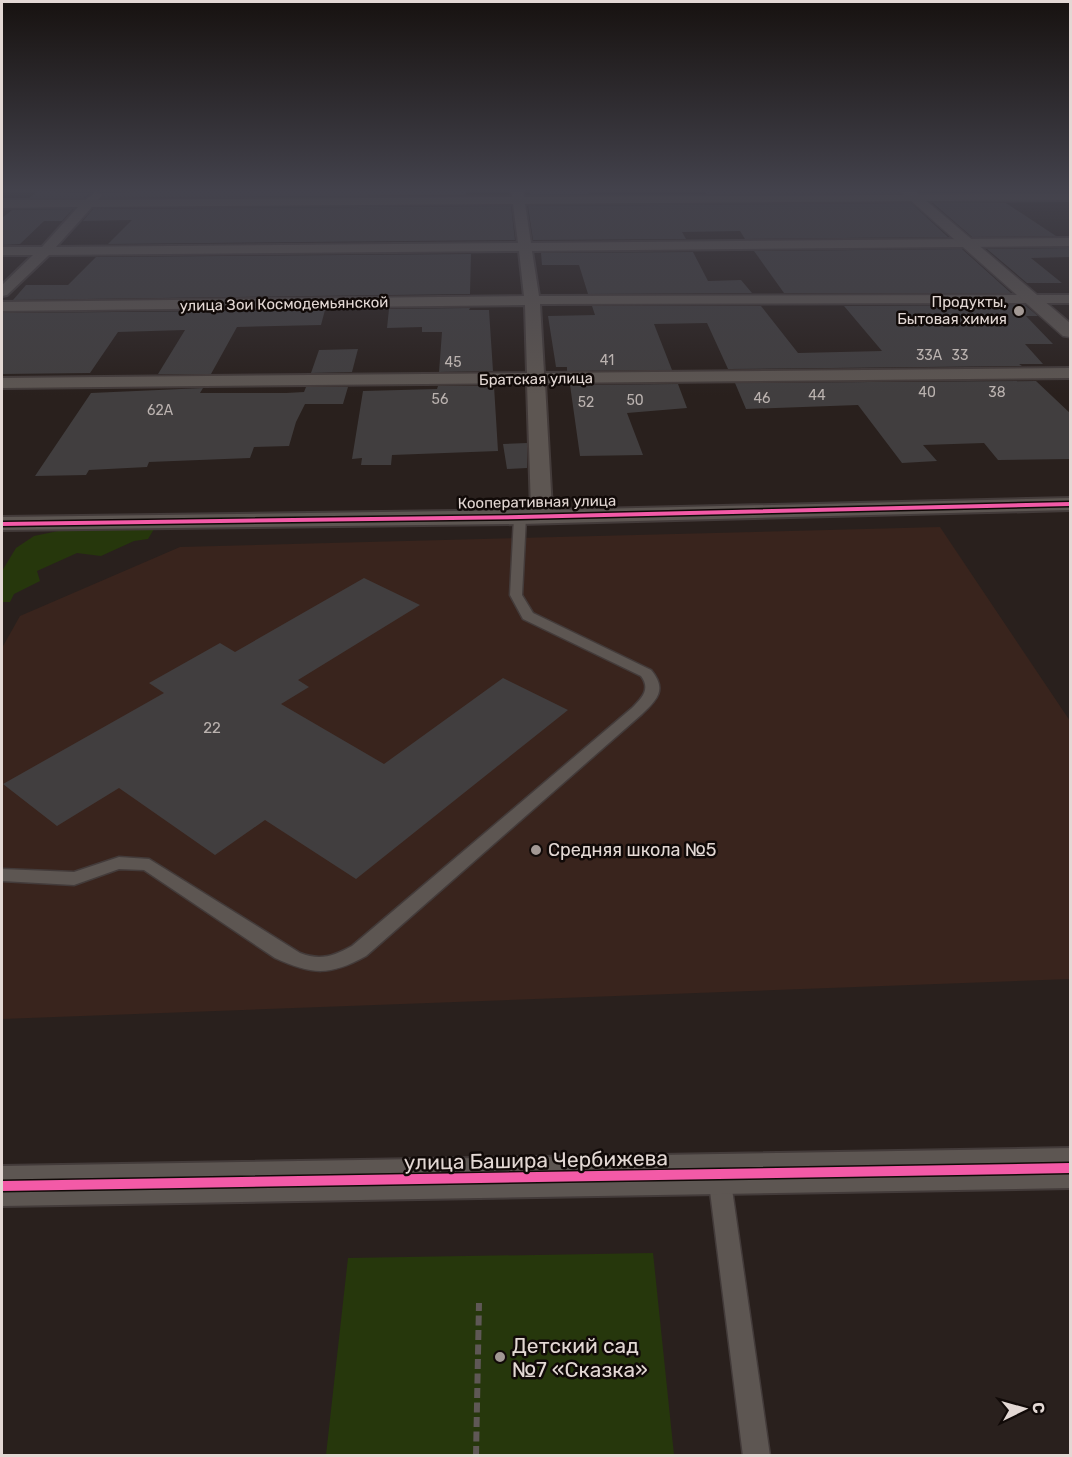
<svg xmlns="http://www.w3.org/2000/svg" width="1072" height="1457" viewBox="0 0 1072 1457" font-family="Rubik,sans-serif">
	<rect width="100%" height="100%" fill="#29201d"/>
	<!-- built -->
	<polygon fill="#39241d" points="940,527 1070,721 1070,979 2,1019 2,648 20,616 180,547"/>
	<!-- green -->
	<g fill="#26370c">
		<polygon points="154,529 148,539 134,541 101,556 77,553 37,571 40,581 14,594 10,602 2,602 2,571 16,548 34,536 58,531"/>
		<polygon points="653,1253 674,1455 326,1455 348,1258"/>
	</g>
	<!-- building -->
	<g fill="#413e3f">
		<polygon points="38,191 77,193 91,193 84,198 29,198"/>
		<polygon points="160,191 466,191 466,195 103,198 104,195 102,193"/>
		<polygon points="530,191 587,191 589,194 531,195"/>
		<polygon points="705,191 898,191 899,193 707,194"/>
		<polygon points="911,203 948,237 745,239 740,231 682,232 686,239 533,240 528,206"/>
		<polygon points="933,203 1006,203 1056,236 972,237"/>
		<polygon points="511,206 515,240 108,244 132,220 83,221 93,209"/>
		<polygon points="73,209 62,221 44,221 20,244 2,245 2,218 12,210"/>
		<polygon points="1071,248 1071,257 1031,258 1062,283 1027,283 987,249"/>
		<polygon points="962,249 1011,293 784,293 754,251"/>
		<polygon points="693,252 708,281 741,280 752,293 588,294 579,265 542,265 541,253"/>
		<polygon points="471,254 470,294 13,300 26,285 68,285 96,257"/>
		<polygon points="1025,305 1038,316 1026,316 1053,344 1025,344 1043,364 1019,364 1022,366 728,369 707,323 654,324 672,370 567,371 567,367 556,367 548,316 595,315 592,306 761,306 798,353 882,351 844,306"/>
		<polygon points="470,308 469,310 489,310 493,371 439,372 442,332 422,332 422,327 387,328 389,309"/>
		<polygon points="325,310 321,325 237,327 211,374 158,374 185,330 118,332 90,373 2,374 2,313"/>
		<polygon points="358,349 352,372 311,373 319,350"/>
		<polygon points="1036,381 1071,414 1071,459 998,460 984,443 923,445 937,461 902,463 858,405 746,409 735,383"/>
		<polygon points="678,384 687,408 627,413 643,455 580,456 570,385"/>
		<polygon points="438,386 494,386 498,451 392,455 391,465 361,465 362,458 352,459 363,391 437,389"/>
		<polygon points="306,387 348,387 343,404 305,404 296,422 289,446 254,447 250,458 149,462 147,467 89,470 86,475 35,476 91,393 203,388 200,393 286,393 304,392"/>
		<polygon points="527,443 527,468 507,469 503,444"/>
		<polygon points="364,578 420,605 298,680 309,687 281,704 384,764 503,678 568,710 356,879 265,820 215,855 119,788 57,826 3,784 164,693 149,683 220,643 235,652"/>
	</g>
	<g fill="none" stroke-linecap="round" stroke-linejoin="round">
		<defs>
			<g id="service">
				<path d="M520,514L526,517L522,595L533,613L651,670C667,689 658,699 642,714L366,956C330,976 312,975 275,958L144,870L119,869L74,885L2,881V869L74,872L119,857L149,859L300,953C320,961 334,956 352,946L632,708C642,698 651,689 641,676L523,619L510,595L514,517Z"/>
				<polygon points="719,1164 727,1168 730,1175 770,1456 743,1456 708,1175 711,1168"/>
			</g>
			<g id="minor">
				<path d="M511,191H523L524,197L1070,194V200L525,204L531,243L1070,238V246L532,251L539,296L1070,295V303L540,304L544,373L1070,368V378L545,383L552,510L1070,498V510L520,524L2,530V517L531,510L527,383L2,388V378L527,373L525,305L2,311V302L524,296L519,251L49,255L7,295L2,296V285L33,255H2V247H42L78,207L2,208V200H85L96,192L102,195L98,200L512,197ZM513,204L518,243L56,247L92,207Z"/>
				<polygon points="1070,1148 1070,1188 2,1206 2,1166"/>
			</g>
			<polygon id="tertiary" points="900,191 915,191 1070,323 1070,337 1063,336"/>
		</defs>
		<!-- service casing -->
		<use href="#service" stroke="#433b3a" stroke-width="3"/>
		<!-- minor casing -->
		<use href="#minor" stroke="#433b3a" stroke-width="4"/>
		<!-- tertiary casing -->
		<use href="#tertiary" stroke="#433b3a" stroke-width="3"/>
		<!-- path -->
		<polyline stroke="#5f5856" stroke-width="6" stroke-dasharray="10 4.5" stroke-linecap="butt" points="476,1456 479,1303"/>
		<!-- service -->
		<use href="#service" fill="#5d5652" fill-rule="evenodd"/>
		<!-- minor -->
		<use href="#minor" fill="#5d5652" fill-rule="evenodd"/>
		<!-- tertiary -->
		<use href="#tertiary" fill="#5d5652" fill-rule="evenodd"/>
		<defs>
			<g id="cycleway">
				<polygon points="1070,502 1070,506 520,519 2,526 2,522 520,515"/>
				<polygon points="1070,1163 1070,1173 2,1191 2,1181"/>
			</g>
		</defs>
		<!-- cycleway casing -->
		<use href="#cycleway" stroke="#110a08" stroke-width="3"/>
		<!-- cycleway -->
		<use href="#cycleway" fill="#f35aa7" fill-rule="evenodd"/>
	</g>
	<!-- sky -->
	<linearGradient id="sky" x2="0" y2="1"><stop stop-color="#171210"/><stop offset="0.48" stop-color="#43424c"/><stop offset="1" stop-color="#43424c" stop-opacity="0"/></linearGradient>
	<rect width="1072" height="395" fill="url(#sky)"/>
	<!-- markers -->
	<g fill="#a29894" stroke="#110a08" stroke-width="2">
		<circle cx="1019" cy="311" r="6"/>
		<circle cx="536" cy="850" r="6"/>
		<circle cx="500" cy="1357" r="6"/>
	</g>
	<g text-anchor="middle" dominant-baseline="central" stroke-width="5" stroke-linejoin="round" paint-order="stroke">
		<!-- far-number labels -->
		<g font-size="14" fill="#bab2af">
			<text x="929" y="355">33А</text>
			<text x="960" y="355">33</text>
			<text x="607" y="360">41</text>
			<text x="453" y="362">45</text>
			<text x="927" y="392">40</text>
			<text x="997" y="392">38</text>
			<text x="817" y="395">44</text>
			<text x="762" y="398">46</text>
			<text x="440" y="399">56</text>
			<text x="635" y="400">50</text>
			<text x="586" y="402">52</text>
			<text x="160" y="410">62А</text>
		</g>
		<!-- far-poi labels -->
		<g font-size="15" fill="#e3d8d4" stroke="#110a08" text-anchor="end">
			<text x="1007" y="302">Продукты,<tspan x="1007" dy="17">Бытовая химия</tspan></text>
		</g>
		<!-- far-street labels -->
		<g font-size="15" fill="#e3d8d4" stroke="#110a08">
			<text transform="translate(284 304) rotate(-1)">улица Зои Космодемьянской</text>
			<text transform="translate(536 379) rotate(-1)">Братская улица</text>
			<text transform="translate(537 502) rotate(-1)">Кооперативная улица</text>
		</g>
		<!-- number labels -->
		<g font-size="15" fill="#bab2af">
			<text x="212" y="728">22</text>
		</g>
		<!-- poi labels -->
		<g font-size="18" fill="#e3d8d4" stroke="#110a08" text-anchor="start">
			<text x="548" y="850">Средняя школа №5</text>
		</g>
		<!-- near-street labels -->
		<g font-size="21" fill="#e3d8d4" stroke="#110a08">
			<text transform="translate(536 1160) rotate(-1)">улица Башира Чербижева</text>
		</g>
		<!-- near-poi labels -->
		<g font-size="21" fill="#e3d8d4" stroke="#110a08" text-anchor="start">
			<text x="512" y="1345">Детский сад<tspan x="512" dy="24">№7 «Сказка»</tspan></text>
		</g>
	</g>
	<!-- border -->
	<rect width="1072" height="1457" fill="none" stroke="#e3d8d4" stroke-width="6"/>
	<!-- north arrow -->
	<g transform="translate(1024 1409) rotate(85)" stroke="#110a08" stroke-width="4.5" paint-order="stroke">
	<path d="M0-4.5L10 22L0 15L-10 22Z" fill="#e3d8d4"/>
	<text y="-9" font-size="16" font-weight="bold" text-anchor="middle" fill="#e3d8d4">С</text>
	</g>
</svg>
